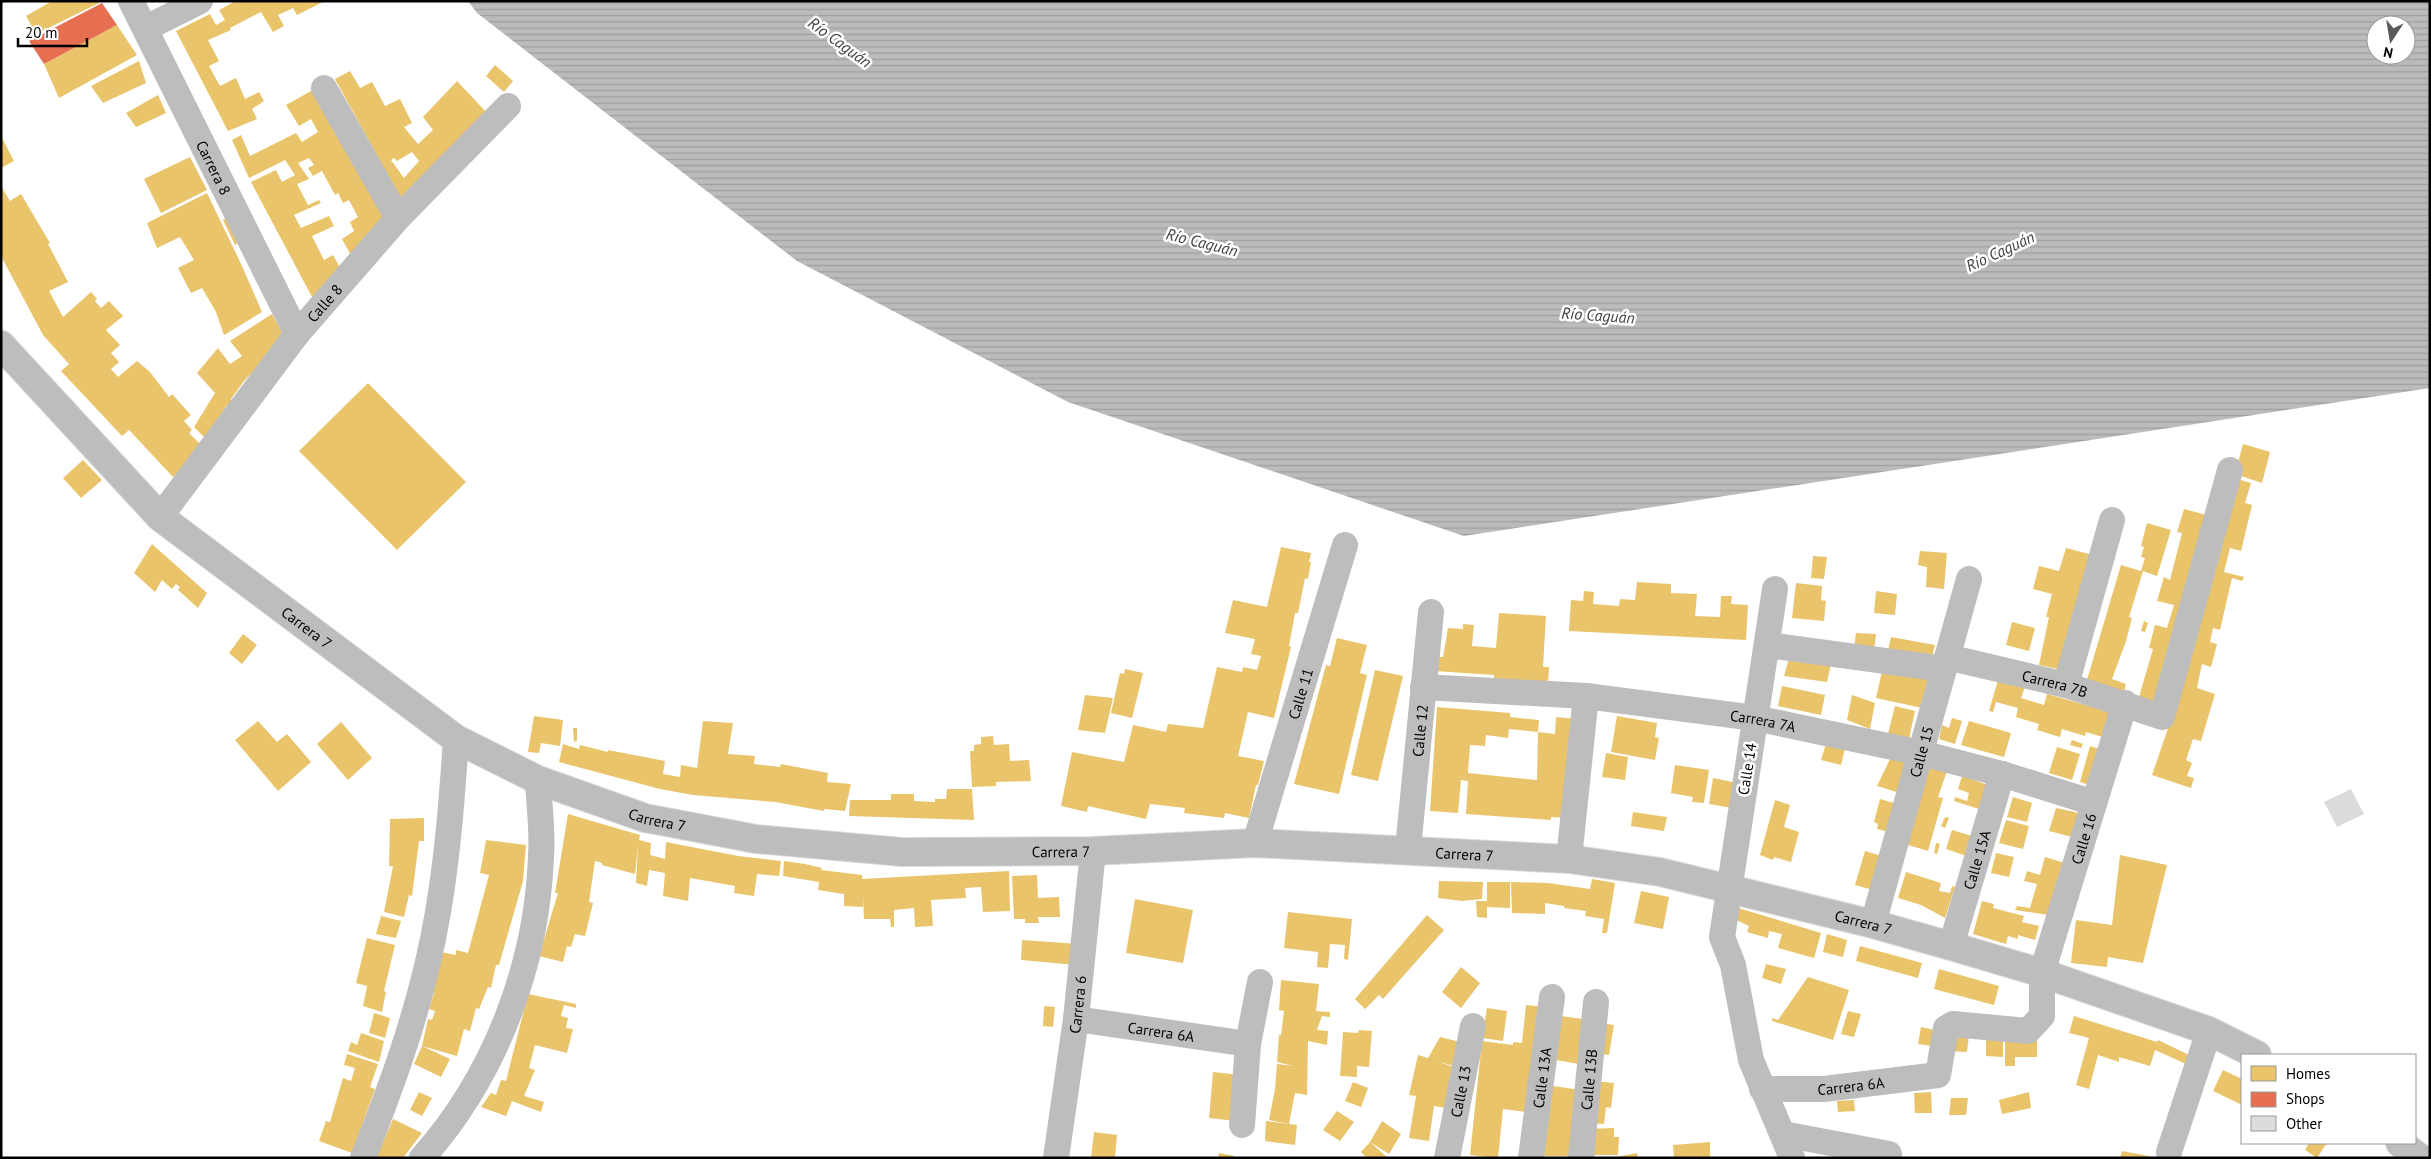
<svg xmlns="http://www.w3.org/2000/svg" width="2431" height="1159" viewBox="0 0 2431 1159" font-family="'PT Sans',sans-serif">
	<defs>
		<pattern id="water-rules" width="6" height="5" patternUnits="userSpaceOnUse" patternTransform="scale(1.25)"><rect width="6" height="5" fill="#bbb"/><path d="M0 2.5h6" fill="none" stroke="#9f9f9f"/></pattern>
	</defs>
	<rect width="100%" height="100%" fill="#fff"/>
	<!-- water -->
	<path fill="url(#water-rules)" fill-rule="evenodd" d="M468,1H2430V388L1464,536L1068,402L797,261L477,13ZM2376,25H2406V55H2376Z"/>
	<!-- homes -->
	<g fill="#e9c46a" fill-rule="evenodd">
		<polygon points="52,1 99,1 99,3 36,34 26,16"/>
		<polygon points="236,1 325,1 297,15 293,8 278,15 284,26 273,32 261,12 230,28 231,30 208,40 219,61 209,66 220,86 236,78 245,99 259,92 264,101 252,109 257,119 228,131 176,31 210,14 216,25 225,20 219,10"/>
		<polygon points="117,25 137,55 59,98 44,64"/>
		<polygon points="139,61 146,83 103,103 91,86"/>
		<polygon points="495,65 513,81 504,92 486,76"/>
		<path d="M350,71L360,88L372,82L385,106L400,99L412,123L404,127L418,144L433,130L423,117L457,81L488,114L403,203L335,79ZM412,152L419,161L404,178L391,160L394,158L397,161Z"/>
		<polygon points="318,87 388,219 353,259 342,239 354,231 350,222 358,217 349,200 343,203 338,193 335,195 322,171 313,176 308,168 314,165 309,158 298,163 309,179 297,184 308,205 319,200 321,203 294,215 301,228 329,216 334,226 312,236 324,260 333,255 342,271 316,299 312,297 251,182 276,170 282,182 295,175 285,160 249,178 232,140 241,135 250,156 296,133 302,142 318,132 311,119 299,126 286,105"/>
		<polygon points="158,95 166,113 136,127 126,113"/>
		<polygon points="1,136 14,161 1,168"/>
		<polygon points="190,157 207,190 161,213 144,179"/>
		<polygon points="1,186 10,201 21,194 50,243 48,244 68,282 49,291 63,317 91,292 97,299 95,301 101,308 109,301 123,316 106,330 120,345 111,353 119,362 111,369 118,377 137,361 150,372 169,397 172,394 191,415 184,421 192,430 189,433 203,447 173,477 129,430 122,436 61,371 69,364 43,335 1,256"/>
		<polygon points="207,193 242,266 262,312 224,335 216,312 202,288 191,293 178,268 194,260 180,237 157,248 147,223"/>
		<polygon points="226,218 238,243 235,245 223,220"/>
		<polygon points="272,314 285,338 244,381 231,399 231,405 227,405 206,439 194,427 215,393 197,373 218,348 230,364 242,356 230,341"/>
		<polygon points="368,383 466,482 397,550 299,451"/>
		<polygon points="2243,444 2270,452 2262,483 2235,474"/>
		<polygon points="83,460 102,480 81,498 63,478"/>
		<polygon points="2234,478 2251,483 2245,503 2252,505 2241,551 2230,548 2224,572 2244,577 2242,581 2232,578 2220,630 2213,628 2210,642 2217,644 2211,667 2202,664 2197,688 2215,694 2201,741 2193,739 2186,760 2192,763 2187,776 2194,778 2191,788 2152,775 2175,708"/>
		<polygon points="2184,509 2214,517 2159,702 2139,697 2153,649 2149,648 2155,625 2167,628 2174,605 2157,601 2164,577 2170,580 2182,533 2177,532"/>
		<polygon points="2147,523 2171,530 2157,576 2143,571 2129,617 2132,618 2126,641 2112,679 2126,684 2124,692 2087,680 2121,565 2141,571 2145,558 2141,557 2144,547 2141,546"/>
		<polygon points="152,544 207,593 198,608 178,590 180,587 176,584 172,589 162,580 155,592 134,573"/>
		<polygon points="1281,547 1311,553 1309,562 1311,562 1308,579 1305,578 1298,613 1295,613 1289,646 1291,647 1274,718 1248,712 1238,756 1264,761 1258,785 1256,785 1249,818 1225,813 1224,818 1184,813 1185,808 1150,804 1146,819 1088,806 1087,812 1061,806 1072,752 1124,762 1133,725 1166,732 1168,724 1203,728 1217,667 1242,672 1243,667 1257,670 1261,656 1251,654 1255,639 1225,633 1233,600 1267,607"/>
		<polygon points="2066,548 2093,555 2063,670 2039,665 2049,617 2046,617 2052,594 2033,589 2039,566 2059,571"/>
		<polygon points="1920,551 1947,553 1944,589 1926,587 1927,567 1918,565"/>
		<polygon points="1813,556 1827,557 1824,579 1811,578"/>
		<polygon points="1637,582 1671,584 1671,593 1697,594 1695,616 1720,617 1721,596 1732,596 1731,604 1748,605 1746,640 1569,631 1571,600 1583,601 1584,591 1594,592 1593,604 1619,606 1620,599 1635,600"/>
		<polygon points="1796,583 1822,586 1821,600 1826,601 1824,621 1792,618"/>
		<polygon points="1876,591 1897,594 1895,615 1874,613"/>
		<polygon points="1499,613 1546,616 1543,667 1549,667 1548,685 1494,681 1494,675 1435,671 1436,657 1443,657 1448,628 1463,629 1463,624 1474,625 1472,646 1496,648"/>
		<polygon points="2144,621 2148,623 2145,632 2141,631"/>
		<polygon points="2012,622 2035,628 2029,651 2006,645"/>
		<polygon points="1856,633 1876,634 1874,651 1854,649"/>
		<polygon points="243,634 257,645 242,664 229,653"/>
		<polygon points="1891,637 1935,645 1931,661 1887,655"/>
		<polygon points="1337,638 1367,645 1360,673 1367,675 1339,794 1294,784 1326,665 1330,666"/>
		<polygon points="1789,658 1831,664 1827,682 1784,676"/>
		<polygon points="1125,669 1143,673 1132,718 1111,713 1120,673 1124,674"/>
		<polygon points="1375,670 1403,676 1378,781 1351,775"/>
		<polygon points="1882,671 1933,677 1922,708 1876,698"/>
		<polygon points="1998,680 2025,687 2021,698 2044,705 2047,694 2117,714 2109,739 2086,732 2085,736 2062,729 2060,737 2037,730 2039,724 2016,717 2018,708 1996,702 1993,712 1989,711"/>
		<polygon points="1782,686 1825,695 1821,715 1778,706"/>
		<polygon points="1085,695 1113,698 1105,733 1078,730"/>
		<polygon points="1852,695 1875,703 1870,729 1847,720"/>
		<polygon points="1895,706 1915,711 1909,739 1888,734"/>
		<polygon points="1437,707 1510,713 1510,717 1539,720 1538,732 1509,729 1508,738 1486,735 1485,746 1470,745 1468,773 1537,780 1538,732 1555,734 1556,717 1577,719 1567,818 1551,817 1551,820 1466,814 1468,781 1461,780 1458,813 1430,811"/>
		<polygon points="534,716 563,720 560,746 541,743 539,753 528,752"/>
		<polygon points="1617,716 1657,723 1655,737 1659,738 1655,760 1611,752"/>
		<polygon points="1952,718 1962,721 1955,744 1939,739 1942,725 1949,728"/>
		<polygon points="258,721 277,742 287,734 311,762 278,791 235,740"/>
		<polygon points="703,721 733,723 728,754 755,756 754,764 780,767 781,764 828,773 827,782 851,784 845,811 824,809 824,811 775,802 693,795 660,789 559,762 563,744 579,749 580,745 608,752 608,750 665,761 663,774 680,777 681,765 697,768"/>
		<polygon points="1969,721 2011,733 2004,757 1961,745"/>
		<polygon points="341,722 372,758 348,780 317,744"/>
		<polygon points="573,728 577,728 577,741 574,742"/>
		<polygon points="993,736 994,745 1009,744 1010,761 1029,760 1031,781 996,782 996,786 972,787 970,751 974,751 974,745 981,744 981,737"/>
		<polygon points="2072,740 2083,744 2081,748 2070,745"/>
		<polygon points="1826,744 1845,749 1841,765 1821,760"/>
		<polygon points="2090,746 2106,751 2096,787 2080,782"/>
		<polygon points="2057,747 2080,754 2072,780 2049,773"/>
		<polygon points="1606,753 1628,757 1625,780 1602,777"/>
		<polygon points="1891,757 1909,763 1900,793 1877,786"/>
		<polygon points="1675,765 1709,770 1704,803 1692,802 1693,797 1671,793"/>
		<polygon points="1930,765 1947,771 1938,797 1943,798 1928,851 1905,844"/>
		<polygon points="1962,776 1991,786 1985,811 1954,801 1955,797 1967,801 1969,793 1958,789"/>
		<polygon points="1713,778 1742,784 1738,809 1709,804"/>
		<polygon points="947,789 972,789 974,820 849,816 850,800 891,800 891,794 914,794 914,801 935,802 935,799 946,799"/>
		<polygon points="2013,797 2032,803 2027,822 2007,817"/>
		<polygon points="1880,799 1897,804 1889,832 1877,829 1878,824 1874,822"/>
		<polygon points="1775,800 1790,805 1784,827 1799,832 1791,862 1774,857 1773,860 1760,855"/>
		<polygon points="2056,808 2079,813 2072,837 2049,831"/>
		<polygon points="1633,812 1667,817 1664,831 1631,826"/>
		<polygon points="568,814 640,835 639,840 651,843 650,855 665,859 666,842 738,856 781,861 779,876 757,874 754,896 734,893 735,886 690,878 688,901 663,896 665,873 649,870 647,886 636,883 638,845 635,874 602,865 602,863 595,861 589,902 593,903 585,936 575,934 571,947 567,946 563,962 539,956 558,893 555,893"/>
		<polygon points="1945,817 1949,818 1945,828 1941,826"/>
		<polygon points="424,818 424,841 419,841 412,896 409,895 404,917 384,912 393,866 389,866 390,819"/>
		<polygon points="2006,820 2029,826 2023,849 1999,843"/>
		<polygon points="1952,830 1978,838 1972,858 1946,849"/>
		<polygon points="486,840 526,845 523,881 499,965 496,965 491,988 488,987 479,1009 476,1008 470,1031 464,1029 457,1056 422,1046 450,1059 441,1077 414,1064 422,1046 428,1019 432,1020 435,1011 429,1009 434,993 430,992 441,952 456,955 456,950 468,953 489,875 480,873"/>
		<polygon points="1936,843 1940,844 1937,854 1934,853"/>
		<polygon points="1865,851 1882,856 1873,890 1855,885"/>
		<polygon points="1996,853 2014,857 2009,877 1991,873"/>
		<polygon points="2120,855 2167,865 2143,963 2108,957 2107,967 2071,963 2076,920 2112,925"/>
		<polygon points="2045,857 2065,863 2049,915 2015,910 2017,906 2030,908 2037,884 2024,881 2027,871 2040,875"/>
		<polygon points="784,861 805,864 822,868 821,870 862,875 862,879 1009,871 1010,911 983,912 981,887 965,888 966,898 931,900 933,926 915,927 914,908 894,910 894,927 891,927 890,919 864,919 863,897 863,907 844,906 844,894 818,890 819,882 783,876"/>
		<polygon points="1906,872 1941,883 1939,891 1950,893 1952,886 1955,887 1945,918 1921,905 1898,898"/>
		<polygon points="1037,875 1038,898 1059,897 1060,917 1038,917 1039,923 1025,923 1025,919 1014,919 1012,876"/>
		<polygon points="1592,879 1615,883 1607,933 1602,933 1604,919 1585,916 1586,911 1564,908 1564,906 1545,903 1545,914 1512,913 1511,882 1548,883 1590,889"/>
		<polygon points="1439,881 1483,882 1482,899 1462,901 1438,898"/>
		<polygon points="1487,882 1510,882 1510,908 1487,907 1487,918 1477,917 1476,901 1487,901"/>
		<polygon points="1641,891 1669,897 1663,929 1634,923"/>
		<polygon points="1135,899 1193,910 1183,963 1126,953"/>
		<polygon points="1982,901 1994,904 1993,908 2024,916 2022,922 2039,926 2035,940 2018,935 2018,939 2008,936 2006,944 1973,934"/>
		<polygon points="1735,907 1821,933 1814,958 1778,948 1782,934 1769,931 1768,938 1747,932 1749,926 1732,918"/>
		<polygon points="1288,912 1352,919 1348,960 1344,959 1345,945 1330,944 1328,968 1317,967 1318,952 1284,948"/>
		<polygon points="1427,915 1444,930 1383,999 1379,995 1365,1009 1355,999"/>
		<polygon points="381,916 401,921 396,938 376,934"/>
		<polygon points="1827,934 1847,940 1843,957 1823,952"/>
		<polygon points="367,938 395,945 384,991 386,992 382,1012 363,1006 367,986 356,983"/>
		<polygon points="1022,940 1078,944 1076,965 1021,960"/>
		<polygon points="1860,946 1922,963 1918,978 1856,961"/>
		<polygon points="1766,964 1786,969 1781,984 1762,978"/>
		<polygon points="1461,967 1480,983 1461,1008 1442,992"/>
		<polygon points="1939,969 1999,986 1994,1005 1934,989"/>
		<polygon points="1808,977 1849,990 1833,1040 1772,1021 1772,1018 1778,1020"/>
		<polygon points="1281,980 1319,984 1316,1011 1330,1012 1330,1017 1322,1016 1317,1030 1328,1031 1327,1045 1308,1041 1307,1095 1295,1093 1289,1124 1269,1120 1275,1089 1277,1064 1293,1066 1277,1062 1279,1035 1281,1035 1284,1011 1279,1010"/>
		<polygon points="528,994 576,1004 576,1008 564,1005 561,1016 568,1018 566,1028 573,1029 567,1053 535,1045 529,1068 535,1070 524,1096 544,1102 541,1112 512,1101 506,1116 481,1107 491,1093 496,1095 501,1080 506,1081"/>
		<polygon points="1526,1005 1544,1007 1533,1113 1503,1109 1498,1158 1470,1155 1482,1041 1513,1045 1513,1042 1522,1043"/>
		<polygon points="1044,1006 1055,1007 1053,1027 1043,1026"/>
		<polygon points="1487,1008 1507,1011 1503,1041 1482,1038"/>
		<polygon points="1848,1011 1861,1014 1854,1037 1841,1034"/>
		<polygon points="374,1013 390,1018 385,1038 369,1033"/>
		<polygon points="1561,1016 1590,1020 1585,1065 1556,1060"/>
		<polygon points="2074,1016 2157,1042 2158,1040 2189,1055 2186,1064 2155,1050 2150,1066 2119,1057 2119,1062 2098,1055 2089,1089 2076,1085 2089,1038 2069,1033"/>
		<polygon points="1600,1023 1614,1025 1609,1055 1596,1053"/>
		<polygon points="1921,1027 1935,1030 1932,1046 1918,1044"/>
		<polygon points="1359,1030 1372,1031 1369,1067 1357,1066 1357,1077 1340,1076 1343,1032 1358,1033"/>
		<polygon points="361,1033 384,1041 379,1062 348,1051 351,1042 357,1045"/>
		<polygon points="1949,1033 1969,1035 1967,1052 1947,1051"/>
		<polygon points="1986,1036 2003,1040 2003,1057 1986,1056"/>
		<polygon points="1440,1037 1460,1042 1454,1066 1436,1061 1454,1067 1446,1108 1434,1106 1429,1141 1409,1138 1416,1096 1409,1095 1418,1055 1428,1058"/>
		<polygon points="2037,1040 2037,1057 2015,1057 2015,1066 2005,1066 2005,1041"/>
		<polygon points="347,1054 378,1064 370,1087 375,1089 352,1153 319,1141 326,1121 330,1122 343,1078 351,1081 355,1068 344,1065"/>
		<polygon points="2223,1070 2242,1079 2242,1105 2213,1091"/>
		<polygon points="1213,1072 1240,1075 1236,1121 1209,1118"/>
		<polygon points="1593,1081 1614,1083 1611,1108 1606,1107 1604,1124 1588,1123"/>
		<polygon points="1353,1082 1368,1088 1361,1107 1345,1101"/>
		<polygon points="1553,1086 1581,1090 1575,1156 1544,1156"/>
		<polygon points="419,1092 432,1098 422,1116 410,1110"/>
		<polygon points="1931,1092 1932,1113 1915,1113 1914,1093"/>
		<polygon points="2029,1092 2031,1108 2002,1114 1999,1100"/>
		<polygon points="1951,1098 1968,1098 1966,1115 1949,1115"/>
		<polygon points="1854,1100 1855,1111 1838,1112 1837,1101"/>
		<polygon points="1337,1111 1354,1122 1340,1141 1323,1130"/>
		<polygon points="393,1119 422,1133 403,1158 379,1158 377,1156"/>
		<polygon points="1266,1121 1297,1125 1295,1145 1265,1141"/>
		<polygon points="1382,1121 1401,1134 1389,1154 1370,1142"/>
		<polygon points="1614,1128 1614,1137 1619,1137 1618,1155 1585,1155 1586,1129"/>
		<polygon points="1094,1132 1117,1135 1115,1158 1091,1158"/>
		<polygon points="1370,1142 1388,1158 1367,1158 1361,1152"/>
		<polygon points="1710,1142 1710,1158 1674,1158 1673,1145"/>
		<polygon points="2309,1143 2327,1143 2317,1158 2305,1150"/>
		<polygon points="2122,1151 2154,1157 2154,1158 2120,1158"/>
		<polygon points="1219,1153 1234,1156 1233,1158 1218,1158"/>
		<polygon points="1637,1153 1638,1158 1616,1158 1616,1157"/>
	</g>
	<!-- shops -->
	<polygon fill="#e76f51" points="102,3 117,25 44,64 29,41"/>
	<!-- building -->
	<polygon fill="#dcdcdc" points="2351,789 2364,814 2337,827 2324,802"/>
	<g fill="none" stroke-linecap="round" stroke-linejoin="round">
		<defs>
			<g id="major">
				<path id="s15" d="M1,345L160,517L456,739L538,780L645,818L756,839L902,852L1093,851L1255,843L1569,859L1660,872L1873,924L1951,946L2042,973L2209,1031L2257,1055"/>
				<polyline points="2400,1143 2420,1158"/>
			</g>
		</defs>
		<!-- major casing -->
		<use href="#major" stroke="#dbdbdb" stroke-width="30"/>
		<!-- minor -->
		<g stroke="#bdbdbd" stroke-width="26">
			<path id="s1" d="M131,1L297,334"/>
			<polyline points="146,28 200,1"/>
			<polyline points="324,88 398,218"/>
			<path id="s2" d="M160,517L297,334L398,218L508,106"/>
			<polyline points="1775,589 1722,937 1733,965 1751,1060 1792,1158"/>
			<polyline points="1767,645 1944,669"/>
			<path id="s3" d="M1947,657L2066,685L2162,717L2230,470"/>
			<polyline points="2066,685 2112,520"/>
			<path id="s4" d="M1423,687L1586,696L1755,718L1921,753L2002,774L2094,803"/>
			<path id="s5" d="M1255,843L1345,545"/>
			<path id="s6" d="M1408,849L1431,612"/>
			<polyline points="1569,859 1586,696"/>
			<path id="s7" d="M1873,924L1969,579"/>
			<path id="s8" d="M1951,946L2002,774"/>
			<path id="s9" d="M1076,1019L1248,1044"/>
			<path id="s10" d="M1762,1089H1824L1938,1075L1946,1028L1953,1024L2028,1031L2042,1016V973L2125,703"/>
			<polyline points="1242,1125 1248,1044 1260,982"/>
			<polyline points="1783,1134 1889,1154"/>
			<polyline points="2169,1152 2209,1031"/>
			<path d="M363,1158C395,1078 424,997 438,912C448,854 452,797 456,739"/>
			<path d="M422,1158C495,1076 537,966 541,856C543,831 539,805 538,780"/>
			<path id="s11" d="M1056,1158L1076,1019L1093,851"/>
			<path id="s12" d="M1447,1158L1473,1026"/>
			<path id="s13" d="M1531,1158L1552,997"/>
			<path id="s14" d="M1581,1158L1596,1002"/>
		</g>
		<!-- major -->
		<use href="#major" stroke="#bdbdbd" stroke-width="28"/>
	</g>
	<g text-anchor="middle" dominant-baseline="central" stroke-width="5" stroke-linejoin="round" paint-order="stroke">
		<!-- street labels -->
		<g font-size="15" fill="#000" stroke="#fff">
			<text stroke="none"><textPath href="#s1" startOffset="186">Carrera 8</textPath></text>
			<text stroke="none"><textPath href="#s2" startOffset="270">Calle 8</textPath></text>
			<text stroke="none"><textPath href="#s15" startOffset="418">Carrera 7</textPath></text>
			<text stroke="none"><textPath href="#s3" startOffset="111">Carrera 7B</textPath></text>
			<text stroke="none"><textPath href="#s5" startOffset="156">Calle 11</textPath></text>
			<text stroke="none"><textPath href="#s4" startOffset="342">Carrera 7A</textPath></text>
			<text stroke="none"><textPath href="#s6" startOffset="119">Calle 12</textPath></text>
			<text stroke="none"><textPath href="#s7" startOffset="179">Calle 15</textPath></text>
			<text transform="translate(1747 769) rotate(-81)">Calle 14</text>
			<text stroke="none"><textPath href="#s15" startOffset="822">Carrera 7</textPath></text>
			<text stroke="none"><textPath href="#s10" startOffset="512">Calle 16</textPath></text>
			<text stroke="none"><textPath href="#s15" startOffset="1228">Carrera 7</textPath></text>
			<text stroke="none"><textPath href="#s15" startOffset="1632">Carrera 7</textPath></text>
			<text stroke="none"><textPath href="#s8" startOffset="90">Calle 15A</textPath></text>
			<text stroke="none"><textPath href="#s15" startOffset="2038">Carrera 7</textPath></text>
			<text stroke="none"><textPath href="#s11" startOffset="155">Carrera 6</textPath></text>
			<text stroke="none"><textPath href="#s9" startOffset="86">Carrera 6A</textPath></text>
			<text stroke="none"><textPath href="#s13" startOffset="81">Calle 13A</textPath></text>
			<text stroke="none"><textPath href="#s14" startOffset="79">Calle 13B</textPath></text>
			<text stroke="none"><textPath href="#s10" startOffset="89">Carrera 6A</textPath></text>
			<text stroke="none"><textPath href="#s12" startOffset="68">Calle 13</textPath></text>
		</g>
		<!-- water labels -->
		<g font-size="16" font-style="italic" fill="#3f3f3f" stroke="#fff">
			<text transform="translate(840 42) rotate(36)">Río Caguán</text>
			<text transform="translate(1202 242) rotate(14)">Río Caguán</text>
			<text transform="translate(2000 251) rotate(-25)">Río Caguán</text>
			<text transform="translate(1598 315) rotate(4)">Río Caguán</text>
		</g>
	</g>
	<!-- border -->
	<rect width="2431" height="1159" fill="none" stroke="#000000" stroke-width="5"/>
	<!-- legend -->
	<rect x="2241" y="1054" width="175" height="90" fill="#ffffff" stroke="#999999"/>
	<rect x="2251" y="1066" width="25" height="15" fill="#e9c46a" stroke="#999999"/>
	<text x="2286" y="1079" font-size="15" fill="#000000">Homes</text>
	<rect x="2251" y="1092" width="25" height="15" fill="#e76f51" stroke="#999999"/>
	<text x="2286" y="1104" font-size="15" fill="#000000">Shops</text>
	<rect x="2251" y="1116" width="25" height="15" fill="#dcdcdc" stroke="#999999"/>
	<text x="2286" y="1129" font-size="15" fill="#000000">Other</text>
	<!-- north arrow -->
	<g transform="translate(2391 40) rotate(192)"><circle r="24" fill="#ffffff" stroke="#999999"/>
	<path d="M0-4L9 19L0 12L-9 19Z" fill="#595959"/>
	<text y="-8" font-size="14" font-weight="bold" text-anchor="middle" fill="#000000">N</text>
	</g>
	<!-- scale -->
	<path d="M18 38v8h69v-8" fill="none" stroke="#000000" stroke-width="2.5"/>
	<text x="25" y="38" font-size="15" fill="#000000" stroke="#ffffff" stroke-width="4" paint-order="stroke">20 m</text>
</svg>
